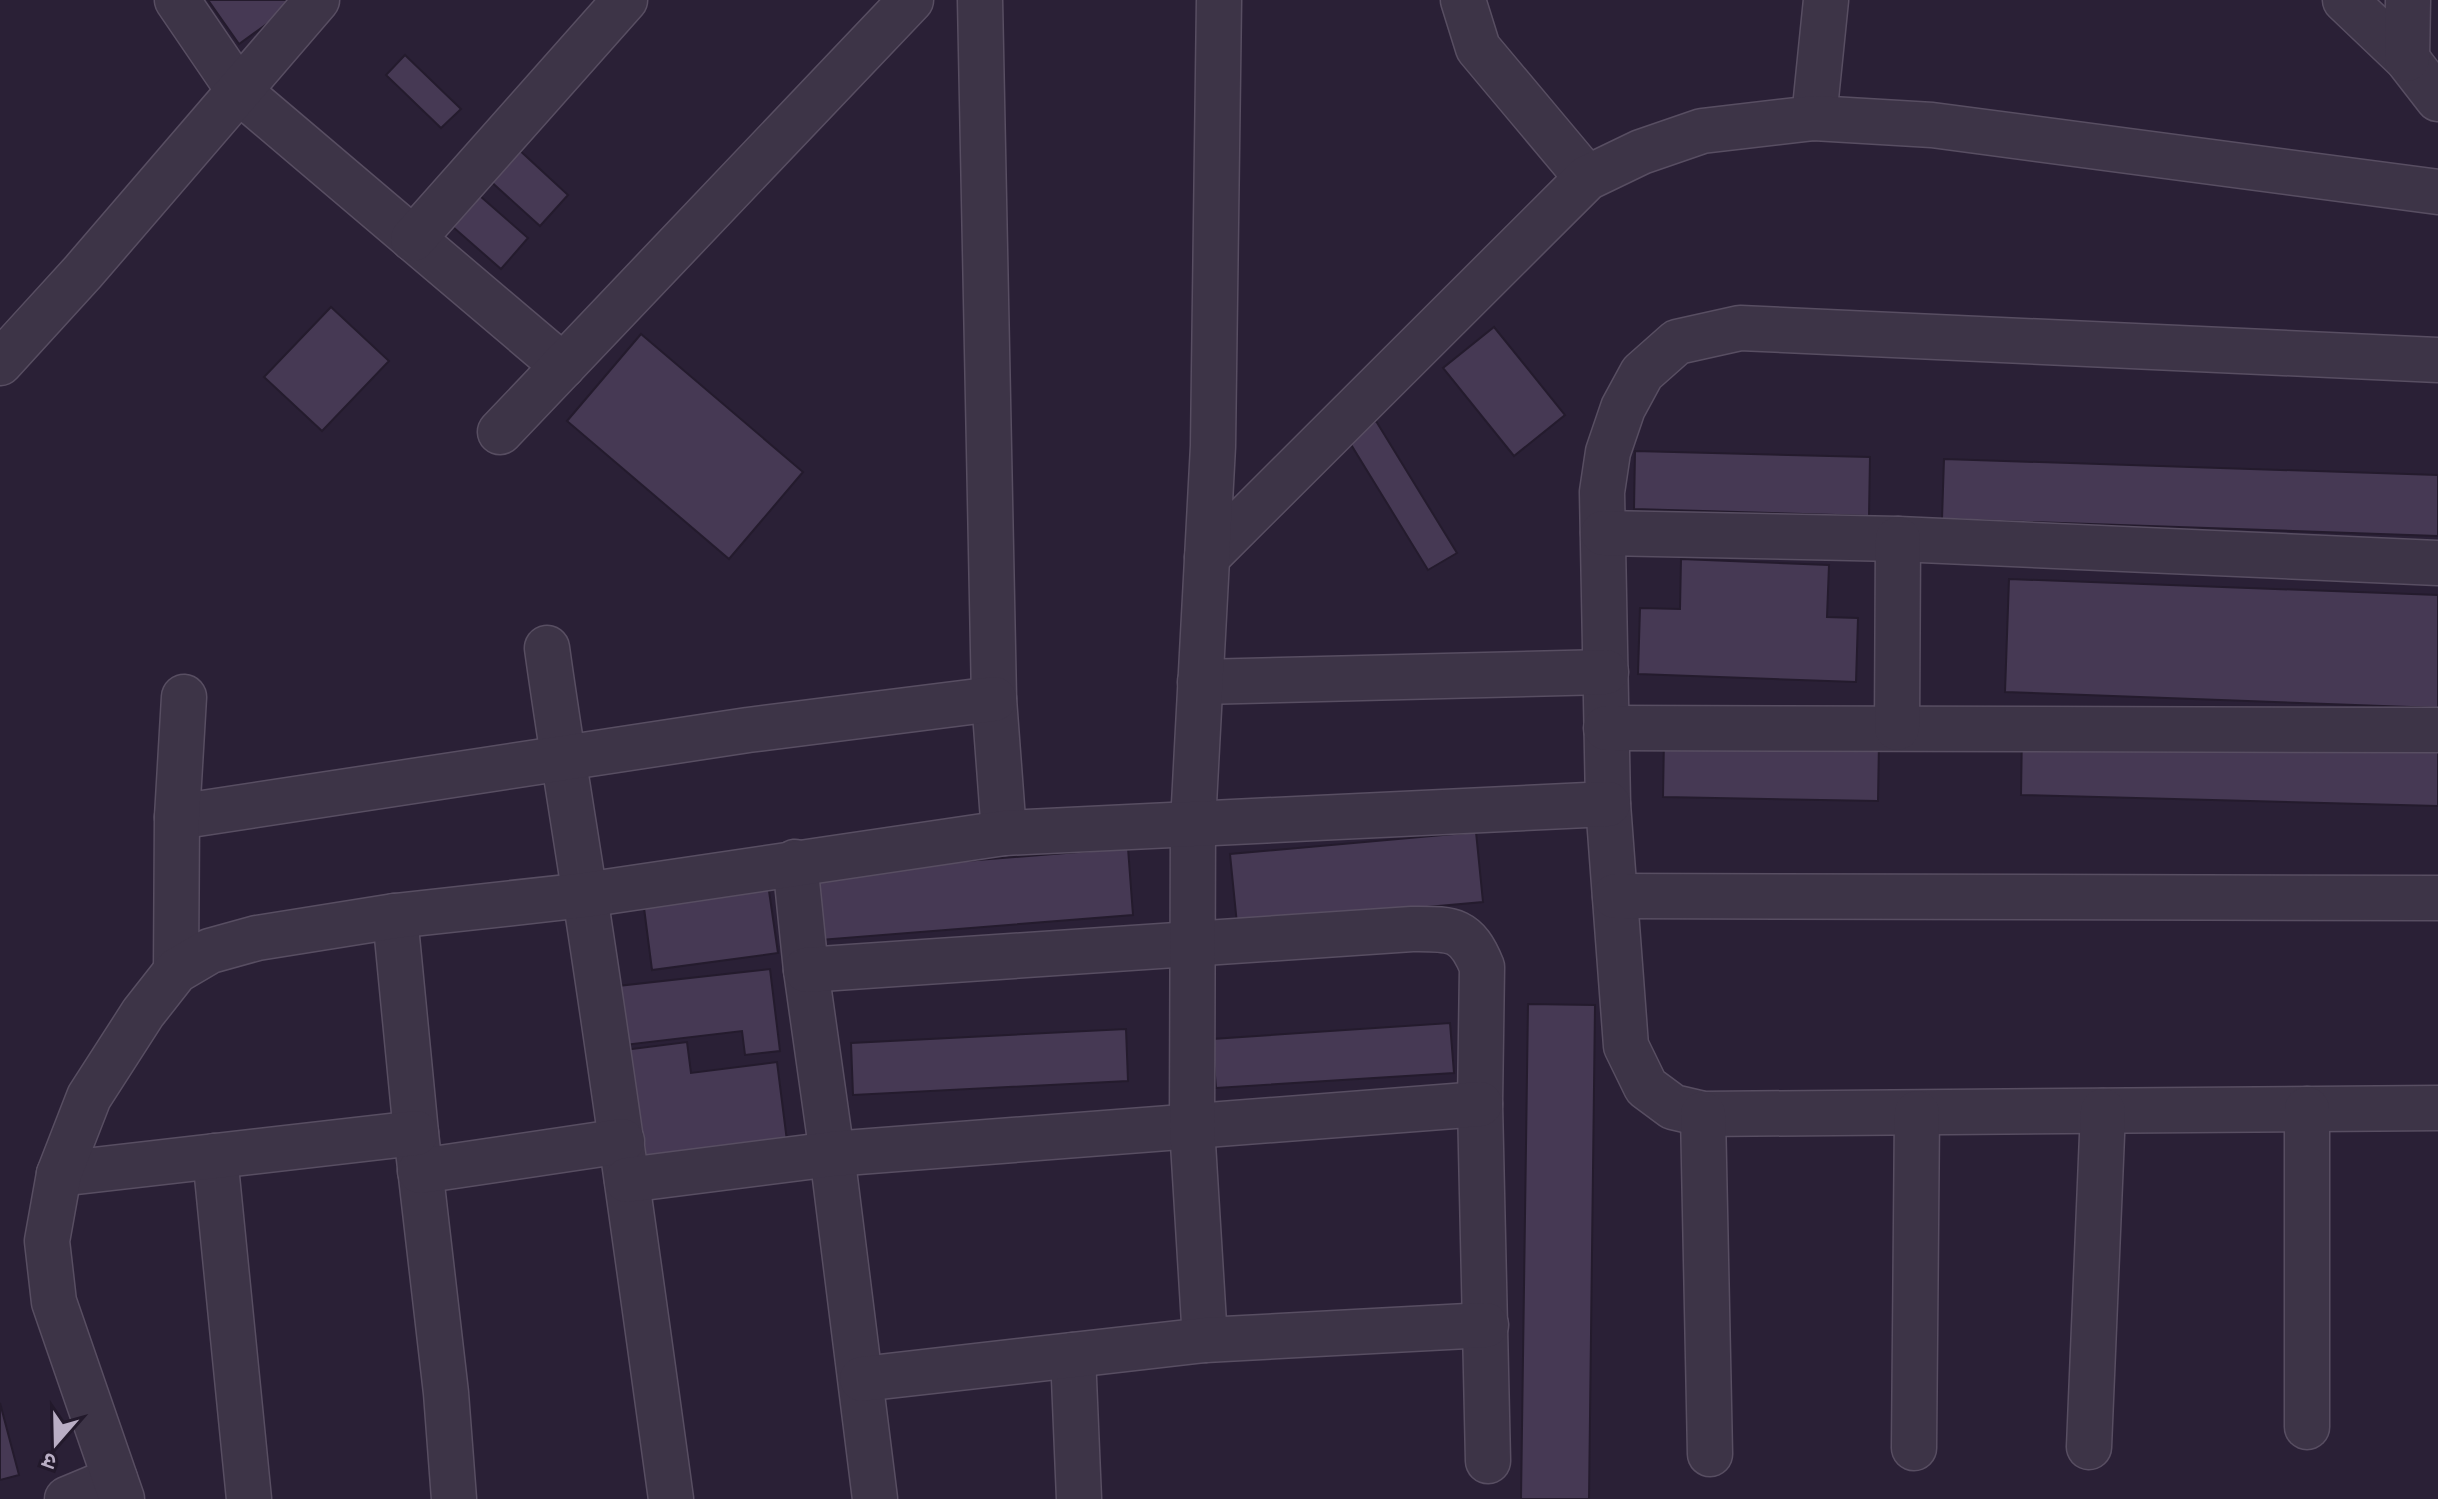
<svg xmlns="http://www.w3.org/2000/svg" width="2438" height="1499" viewBox="0 0 2438 1499" font-family="Quicksand,'Noto Sans Devanagari',sans-serif">
	<rect width="100%" height="100%" fill="#2a2036"/>
	<!-- building -->
	<g fill="#463954" stroke="#241b2d" stroke-width="2">
		<polygon points="208,0 299,0 299,1 239,44"/>
		<polygon points="405,55 461,109 441,128 386,75"/>
		<polygon points="516,147 568,195 540,226 487,178"/>
		<polygon points="480,196 528,238 501,269 453,227"/>
		<polygon points="331,307 389,361 322,431 264,377"/>
		<polygon points="1494,327 1565,415 1514,456 1443,368"/>
		<polygon points="641,334 803,472 729,559 567,421"/>
		<polygon points="1376,421 1457,553 1428,570 1347,438"/>
		<polygon points="1635,451 1870,457 1869,516 1634,509"/>
		<polygon points="1944,459 2438,475 2438,536 1942,519"/>
		<polygon points="1681,559 1829,565 1827,617 1858,618 1856,682 1638,674 1640,608 1680,609"/>
		<polygon points="2009,579 2438,595 2438,708 2005,692"/>
		<polygon points="2022,730 2438,741 2438,806 2021,795"/>
		<polygon points="1664,737 1879,741 1878,801 1663,797"/>
		<polygon points="1476,832 1483,902 1237,924 1230,854"/>
		<polygon points="1128,848 1133,915 820,940 814,873"/>
		<polygon points="768,884 778,953 652,970 643,900"/>
		<polygon points="770,969 780,1051 745,1055 742,1031 616,1046 609,987"/>
		<polygon points="1528,1004 1595,1005 1589,1499 1521,1499"/>
		<polygon points="1450,1023 1454,1073 1216,1088 1212,1039"/>
		<polygon points="1126,1029 1128,1081 853,1095 851,1043"/>
		<polygon points="687,1042 691,1073 777,1062 787,1141 630,1161 616,1051"/>
		<polygon points="0,1403 19,1475 0,1480"/>
	</g>
	<g fill="none" stroke-linecap="round" stroke-linejoin="round">
		<defs>
			<g id="minor">
				<polyline points="177,0 239,91 563,366"/>
				<polyline points="980,0 994,699 1004,833"/>
				<polyline points="1463,0 1478,48 1587,178"/>
				<polyline points="2345,0 2407,59 2438,99"/>
				<polyline points="2407,59 2408,0"/>
				<polyline points="1814,118 1826,0"/>
				<polyline points="413,239 625,0"/>
				<polyline points="2438,360 1740,328 1677,342 1642,373 1623,408 1608,452 1602,492 1608,804 1626,1046 1646,1087 1673,1107 1703,1114 2438,1108"/>
				<polyline points="0,363 83,272 317,0"/>
				<polyline points="500,432 911,0"/>
				<polyline points="1603,533 1898,539 2438,563"/>
				<polyline points="1207,557 1587,178 1641,152 1702,131 1814,118 1932,125 2438,192"/>
				<path d="M547,648C560,742 576,836 590,929C619,1119 645,1309 671,1499"/>
				<polyline points="1200,682 1606,672"/>
				<polyline points="1606,728 2438,730"/>
				<polyline points="1897,728 1898,539"/>
				<polyline points="177,817 748,730 994,699"/>
				<polyline points="795,862 806,970 832,1154 875,1499"/>
				<polyline points="1615,896 2438,898"/>
				<polyline points="395,916 416,1133 446,1393 454,1499"/>
				<path d="M806,970L1412,929C1451,929 1466,927 1482,967L1480,1104L1488,1461"/>
				<polyline points="176,971 177,817 184,697"/>
				<polyline points="1703,1114 1710,1454"/>
				<polyline points="215,1156 249,1499"/>
				<polyline points="420,1171 622,1141"/>
				<polyline points="59,1174 416,1133"/>
				<polyline points="627,1180 832,1154 1480,1104"/>
				<polyline points="1205,1340 1192,1127 1193,823 1213,446 1219,0"/>
				<polyline points="1073,1355 1079,1499"/>
				<polyline points="862,1379 1205,1340 1486,1325"/>
				<polyline points="2307,1427 2307,1109"/>
				<polyline points="2089,1447 2103,1111"/>
				<polyline points="1914,1448 1917,1113"/>
				<polyline points="67,1499 115,1479"/>
				<polyline points="122,1499 54,1302 47,1241 59,1174 89,1097 143,1013 176,971 210,951 257,938 395,916 585,895 1004,833 1608,804"/>
			</g>
		</defs>
		<!-- minor casing -->
		<use href="#minor" stroke="#584e62" stroke-width="47"/>
		<!-- minor -->
		<use href="#minor" stroke="#3d3447" stroke-width="44"/>
	</g>
	<!-- north arrow -->
	<g transform="translate(56 1443) rotate(200)" stroke="#22192b" stroke-width="6" paint-order="stroke">
	<path d="M0-6L14 30L0 20L-14 30Z" fill="#b9aec4"/>
	<text y="-12" font-size="22" font-weight="bold" text-anchor="middle" fill="#b9aec4">उ</text>
	</g>
</svg>
